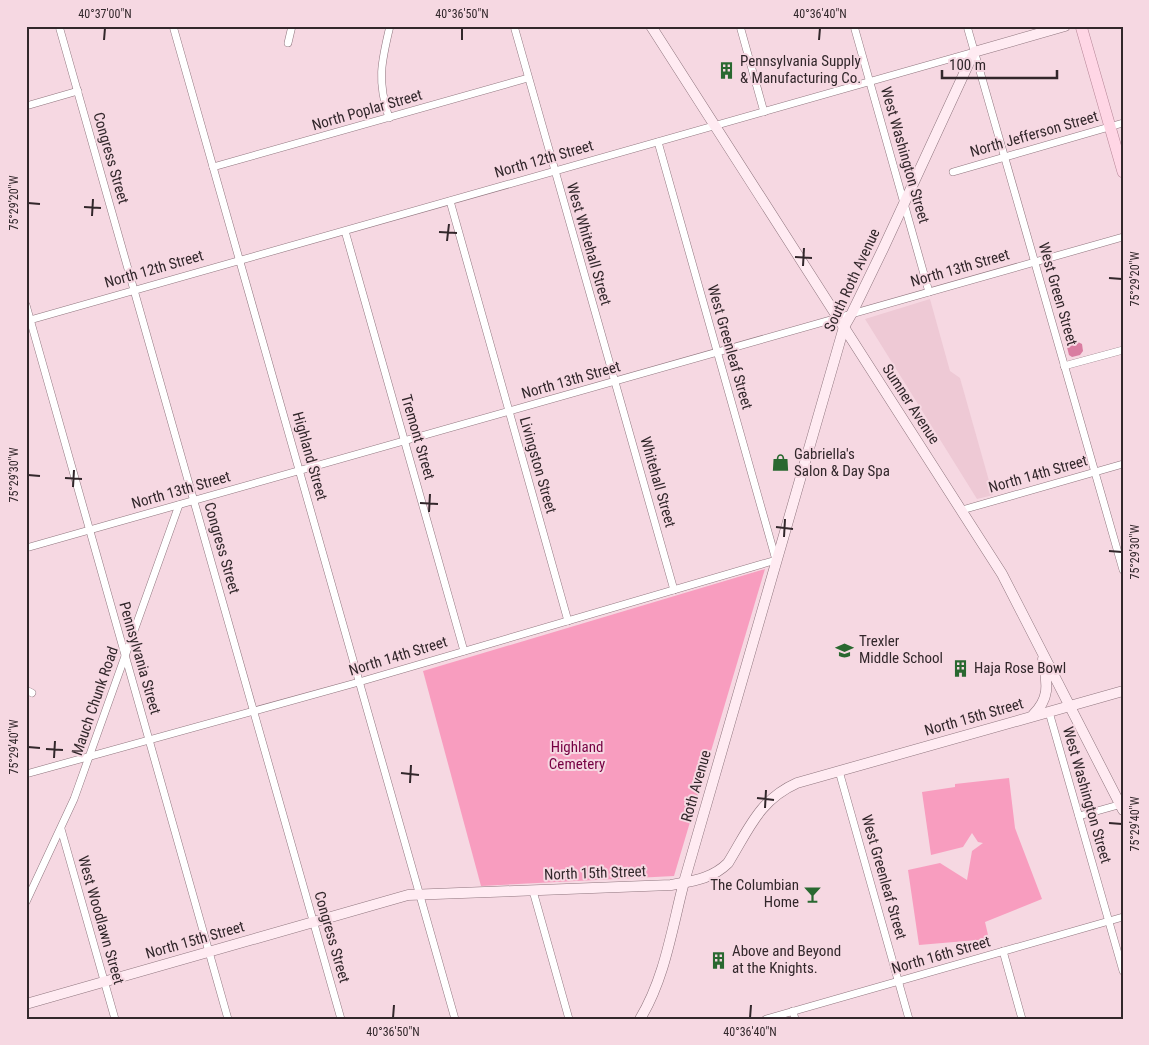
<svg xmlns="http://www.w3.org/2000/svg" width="1149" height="1045" viewBox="0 0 1149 1045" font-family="'Roboto Condensed',sans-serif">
	<rect width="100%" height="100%" fill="#f6d8e2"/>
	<!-- built -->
	<polygon fill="#eec9d5" points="930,299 950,371 960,378 993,495 977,499 865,319"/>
	<!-- green -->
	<g fill="#f89dbf">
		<polygon points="765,569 674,876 481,886 423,671"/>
		<polygon points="1009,778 1015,828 1042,899 985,922 989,939 919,945 908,870 940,863 967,880 972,851 983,843 978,842 972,833 963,847 931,855 922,792 955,787 955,784"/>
	</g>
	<!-- water -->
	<polygon fill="#d97da1" points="1068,340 1074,340 1082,344 1083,351 1080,355 1072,357 1069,355 1066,343"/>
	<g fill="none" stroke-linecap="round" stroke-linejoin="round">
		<defs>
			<g id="street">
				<polyline points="59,26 341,1019"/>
				<polyline points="173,26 455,1019"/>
				<polyline points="514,26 674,590"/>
				<polyline points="740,26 764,112"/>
				<polyline points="854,26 929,292"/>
				<polyline points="967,26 1123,570"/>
				<polyline points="288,43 292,26"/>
				<polyline points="26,106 78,91"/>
				<path d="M389,118C377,81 381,63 390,26"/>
				<polyline points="213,167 528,78"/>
				<polyline points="953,172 1123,123"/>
				<polyline points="450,201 568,621"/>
				<polyline points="345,231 464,651"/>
				<polyline points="26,305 228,1019"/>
				<polyline points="30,320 974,52"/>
				<polyline points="1064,366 1123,350"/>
				<polyline points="962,510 1123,464"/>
				<polyline points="26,548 1123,237"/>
				<polyline points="26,690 32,693"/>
				<polyline points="1049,712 1123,971"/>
				<polyline points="839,771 909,1019"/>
				<polyline points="26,774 359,682 776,560 658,142"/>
				<polyline points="1079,816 1122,804"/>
				<polyline points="61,829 115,1019"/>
				<polyline points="533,891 569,1019"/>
				<polyline points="26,902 74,799 179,505"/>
				<polyline points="1003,951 1022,1019"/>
				<polyline points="793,1011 795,1019"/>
				<polyline points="766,1019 1123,917"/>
			</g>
			<g id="secondary">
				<polyline points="651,26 1002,574 1123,810"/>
				<path d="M1033,715C1051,697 1047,683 1043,659"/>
				<path d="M26,1004L408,895L671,885C692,881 712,879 728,863C749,829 759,800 797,783L1123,691"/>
				<path d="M640,1019C665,978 672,928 684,882L844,327L852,313L883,249L974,52L1065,26"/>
			</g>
			<polyline id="primary" points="1081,26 1123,172"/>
		</defs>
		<!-- street casing -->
		<use href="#street" stroke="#8f757e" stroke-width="8"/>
		<!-- secondary casing -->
		<use href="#secondary" stroke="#8f757e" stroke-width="11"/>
		<!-- primary casing -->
		<use href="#primary" stroke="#b78798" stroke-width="12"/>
		<!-- street -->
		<use href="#street" stroke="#fff" stroke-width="7"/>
		<!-- secondary -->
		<use href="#secondary" stroke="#ffebf2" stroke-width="10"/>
		<!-- primary -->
		<use href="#primary" stroke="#ffd6e5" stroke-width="11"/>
	</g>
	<!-- ticks -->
	<path fill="none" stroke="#32272b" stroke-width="2" d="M104,40L105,28M462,40V28M819,40L820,28M28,203L40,204M84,207L101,208M92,216L93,199M439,232L457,233M447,241L449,224M795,257L812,258M803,266L804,248M1109,278L1122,279M28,475L40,476M65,478L82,479M73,487L74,470M420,503L438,504M429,512L430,494M776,527L793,529M784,537L785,519M1109,551L1122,552M28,747L40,748M46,749L63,750M54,758L55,741M401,773L419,775M410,783L411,765M757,798L774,800M765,808L766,790M1109,823L1122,824M393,1018L394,1005M750,1018L751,1005"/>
	<!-- icons -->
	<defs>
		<symbol id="building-bare" viewBox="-9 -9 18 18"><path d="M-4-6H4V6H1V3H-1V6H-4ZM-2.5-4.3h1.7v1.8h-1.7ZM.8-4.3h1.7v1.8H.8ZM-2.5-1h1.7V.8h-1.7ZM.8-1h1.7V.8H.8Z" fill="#296830" stroke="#f6d8e2" stroke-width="2.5" paint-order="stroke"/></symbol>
		<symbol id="shop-bare" viewBox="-9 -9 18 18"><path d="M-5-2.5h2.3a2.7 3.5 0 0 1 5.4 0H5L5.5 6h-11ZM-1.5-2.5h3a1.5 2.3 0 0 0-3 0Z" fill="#296830" stroke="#f6d8e2" stroke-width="2.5" paint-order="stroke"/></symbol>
		<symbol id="school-bare" viewBox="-9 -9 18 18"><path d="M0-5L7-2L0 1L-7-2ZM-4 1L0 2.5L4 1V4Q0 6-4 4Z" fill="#296830" stroke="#f6d8e2" stroke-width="2.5" paint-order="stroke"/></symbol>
		<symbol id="bar-bare" viewBox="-9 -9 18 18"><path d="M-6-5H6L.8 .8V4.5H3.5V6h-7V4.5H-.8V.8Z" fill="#296830" stroke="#f6d8e2" stroke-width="2.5" paint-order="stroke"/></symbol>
	</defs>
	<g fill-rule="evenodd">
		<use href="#building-bare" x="714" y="58" width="25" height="25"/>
		<use href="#shop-bare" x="768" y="450" width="25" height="25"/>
		<use href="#school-bare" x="832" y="638" width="25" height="25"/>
		<use href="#building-bare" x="948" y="656" width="25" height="25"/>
		<use href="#bar-bare" x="800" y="882" width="25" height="25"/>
		<use href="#building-bare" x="706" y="948" width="25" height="25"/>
	</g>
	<g text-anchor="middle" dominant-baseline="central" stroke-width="4" stroke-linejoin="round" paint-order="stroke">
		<!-- poi labels -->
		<g font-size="15" fill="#32272b" stroke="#f6d8e2" text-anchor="start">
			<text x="740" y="61">Pennsylvania Supply<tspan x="740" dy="17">&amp; Manufacturing Co.</tspan></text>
			<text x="794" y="454">Gabriella's<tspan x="794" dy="17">Salon &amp; Day Spa</tspan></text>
			<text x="859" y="641">Trexler<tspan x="859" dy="17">Middle School</tspan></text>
			<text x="974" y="668">Haja Rose Bowl</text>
			<text x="799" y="885" text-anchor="end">The Columbian<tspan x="799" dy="17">Home</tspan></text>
			<text x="732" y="951">Above and Beyond<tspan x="732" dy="17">at the Knights.</tspan></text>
		</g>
		<!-- street labels -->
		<g font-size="15" fill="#32272b" stroke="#f6d8e2">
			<text transform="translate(367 110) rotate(-16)">North Poplar Street</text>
			<text transform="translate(1034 134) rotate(-16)">North Jefferson Street</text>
			<text transform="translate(905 155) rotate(74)">West Washington Street</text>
			<text transform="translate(111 158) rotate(74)">Congress Street</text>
			<text transform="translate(544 159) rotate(-16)">North 12th Street</text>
			<text transform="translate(589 244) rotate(74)">West Whitehall Street</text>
			<text transform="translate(960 268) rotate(-16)">North 13th Street</text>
			<text transform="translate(154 269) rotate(-16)">North 12th Street</text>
			<text transform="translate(852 280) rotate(-65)">South Roth Avenue</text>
			<text transform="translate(1058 294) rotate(74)">West Green Street</text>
			<text transform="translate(730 347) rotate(74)">West Greenleaf Street</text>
			<text transform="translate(571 380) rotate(-16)">North 13th Street</text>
			<text transform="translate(911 404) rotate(57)">Sumner Avenue</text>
			<text transform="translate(418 437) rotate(74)">Tremont Street</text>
			<text transform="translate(310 456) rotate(74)">Highland Street</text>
			<text transform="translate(538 465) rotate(74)">Livingston Street</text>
			<text transform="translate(1038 474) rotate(-16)">North 14th Street</text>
			<text transform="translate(658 482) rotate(74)">Whitehall Street</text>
			<text transform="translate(181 490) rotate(-16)">North 13th Street</text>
			<text transform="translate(222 548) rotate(74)">Congress Street</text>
			<text transform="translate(398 656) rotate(-17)">North 14th Street</text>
			<text transform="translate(140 658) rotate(74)">Pennsylvania Street</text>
			<text transform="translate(95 701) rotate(-71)">Mauch Chunk Road</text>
			<text transform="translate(974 717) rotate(-16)">North 15th Street</text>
			<text transform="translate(696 786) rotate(-74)">Roth Avenue</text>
			<text transform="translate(1087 795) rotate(74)">West Washington Street</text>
			<text transform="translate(595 873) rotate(-2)">North 15th Street</text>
			<text transform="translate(884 877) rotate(74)">West Greenleaf Street</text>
			<text transform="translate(101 920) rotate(74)">West Woodlawn Street</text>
			<text transform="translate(332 937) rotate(74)">Congress Street</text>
			<text transform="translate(195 940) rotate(-16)">North 15th Street</text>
			<text transform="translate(941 955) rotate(-16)">North 16th Street</text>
		</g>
		<!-- park labels -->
		<g font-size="15" fill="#750042" stroke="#f6d8e2">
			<text x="577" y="747">Highland<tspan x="577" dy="17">Cemetery</tspan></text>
		</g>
	</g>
	<!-- border -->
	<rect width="1149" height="1045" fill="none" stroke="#f6d8e2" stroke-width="55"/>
	<!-- scale -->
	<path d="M942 70v8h115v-8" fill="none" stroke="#32272b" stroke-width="2.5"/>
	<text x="949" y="70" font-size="15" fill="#32272b" stroke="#f6d8e2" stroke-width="4" paint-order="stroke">100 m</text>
	<rect x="28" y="28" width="1094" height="990" fill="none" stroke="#32272b" stroke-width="2"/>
	<g font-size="12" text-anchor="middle" fill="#32272b">
		<text x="105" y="18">40°37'00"N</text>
		<text x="462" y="18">40°36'50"N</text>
		<text x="820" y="18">40°36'40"N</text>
		<text transform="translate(14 203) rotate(-90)" y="4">75°29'20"W</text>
		<text transform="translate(1135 279) rotate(-90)" y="4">75°29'20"W</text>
		<text transform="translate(14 475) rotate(-90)" y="4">75°29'30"W</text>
		<text transform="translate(1135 552) rotate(-90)" y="4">75°29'30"W</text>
		<text transform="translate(14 747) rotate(-90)" y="4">75°29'40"W</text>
		<text transform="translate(1135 824) rotate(-90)" y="4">75°29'40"W</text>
		<text x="393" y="1036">40°36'50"N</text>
		<text x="750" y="1036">40°36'40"N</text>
	</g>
</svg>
